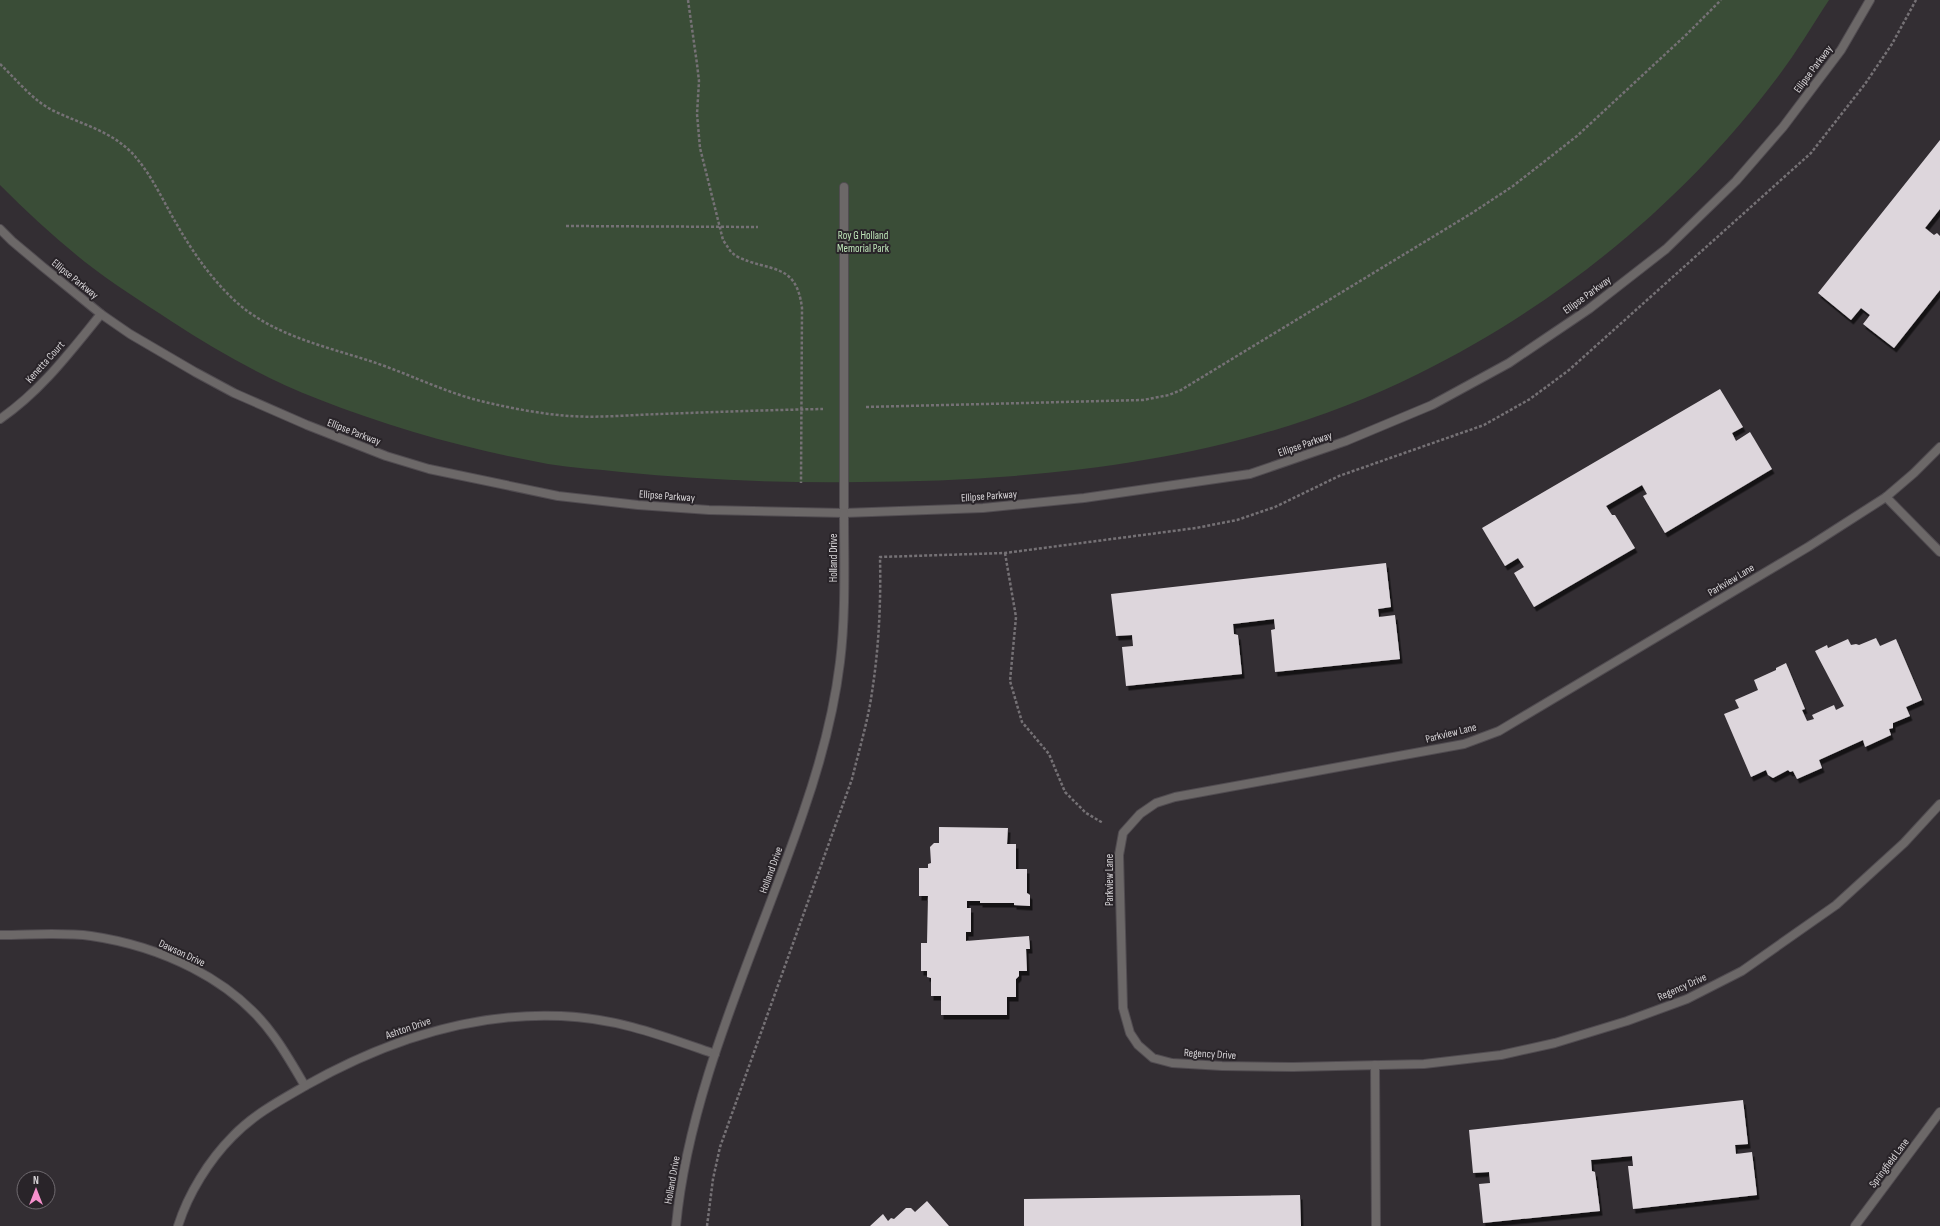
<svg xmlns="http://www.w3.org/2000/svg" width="1940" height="1226" viewBox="0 0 1940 1226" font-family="'Sofia Sans Condensed',sans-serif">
	<defs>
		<filter id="shadow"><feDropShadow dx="2.5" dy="4.5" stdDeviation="0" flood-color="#0009"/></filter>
	</defs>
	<rect width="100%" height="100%" fill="#332e33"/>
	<!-- green -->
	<path fill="#3a4d37" d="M0,0H1829C1812,26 1796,53 1777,78C1683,203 1558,305 1418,374C1245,460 1051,481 860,482C780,483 701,480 621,472C597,469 572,468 548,464C470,450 392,428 318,399C266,379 217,351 171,321C142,302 112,283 85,262C55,238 27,212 0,185Z"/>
	<!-- building -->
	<g fill="#ddd6dc" filter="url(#shadow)">
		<polygon points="1940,140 1940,209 1925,228 1934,235 1937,233 1940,236 1940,290 1894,348 1863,324 1870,315 1861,308 1851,320 1818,293"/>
		<polygon points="1720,389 1743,427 1732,433 1736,441 1750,432 1772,469 1665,533 1643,496 1647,494 1642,485 1606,506 1612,515 1615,515 1635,548 1534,607 1514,573 1524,567 1518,558 1505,566 1482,528"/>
		<polygon points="1386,563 1391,607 1378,609 1379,617 1395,615 1400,659 1275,672 1271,630 1275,629 1274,619 1233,624 1234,634 1238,635 1242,674 1126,686 1122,647 1133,646 1132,635 1116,636 1111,594"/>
		<polygon points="1876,638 1880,646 1896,639 1922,700 1906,707 1910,716 1893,723 1893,728 1889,729 1891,735 1865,747 1863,740 1819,760 1822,768 1797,779 1793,771 1790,772 1788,770 1773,778 1768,775 1766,770 1751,777 1724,714 1739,708 1735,700 1758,690 1754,680 1776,670 1776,668 1786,663 1805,709 1802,710 1807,721 1814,719 1812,715 1834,705 1836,710 1844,706 1815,651 1827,645 1828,648 1848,639 1851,645 1856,644 1859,645"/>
		<polygon points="939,827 1008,828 1007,844 1016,844 1016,869 1027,869 1027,893 1030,895 1030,906 1014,905 1014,903 980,903 980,901 967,901 967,908 971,908 971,932 966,932 966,941 1029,936 1030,949 1026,949 1027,971 1019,971 1019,976 1016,979 1016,997 1007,997 1007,1015 941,1015 941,996 931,996 931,978 927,977 927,971 921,971 921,943 927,943 928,896 919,896 919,868 928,868 928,864 931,863 930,847 934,843 939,843"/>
		<polygon points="1743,1100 1748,1144 1735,1145 1736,1154 1752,1152 1757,1195 1633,1209 1628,1166 1633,1166 1632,1156 1591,1160 1592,1171 1595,1172 1600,1211 1483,1223 1479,1184 1490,1183 1489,1172 1473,1173 1469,1130"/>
		<polygon points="1300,1195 1301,1226 1024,1226 1024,1199"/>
		<polygon points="927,1201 949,1226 870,1226 883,1214 888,1221 891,1218 894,1219 906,1208 911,1208 915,1212"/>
	</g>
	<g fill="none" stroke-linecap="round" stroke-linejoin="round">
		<defs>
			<polyline id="lane" points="844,187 844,513"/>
			<g id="street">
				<polyline points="0,229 12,241 43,267 101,314 130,334 195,372 234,393 307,425 386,456 429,469 558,496 638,505 709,510 844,513 983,508 1084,498 1250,474 1346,441 1432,405 1509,363 1589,309 1666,249 1736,181 1783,127 1841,50 1870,0"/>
				<path d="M0,419C41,391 70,352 101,314"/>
				<polyline points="1940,447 1914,473 1886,497 1808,547 1499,731 1464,744 1175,797 1156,803 1140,814 1123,833 1119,855 1123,1008 1130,1033 1138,1045 1153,1058 1172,1063 1222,1066 1293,1067 1424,1064 1501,1055 1555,1043 1627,1021 1687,999 1742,971 1836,905 1904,843 1940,804"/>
				<polyline points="1886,497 1940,552"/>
				<path d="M0,935C30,935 61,932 91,936C159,946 232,978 273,1035C285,1051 295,1069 305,1086"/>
				<polyline points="1375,1065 1376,1226"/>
				<path d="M178,1226C188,1194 209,1160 233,1136C253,1115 279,1101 305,1086C383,1042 469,1012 561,1016C617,1018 663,1036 715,1054"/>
				<path d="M676,1226C689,1086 758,946 803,813C820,764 834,712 840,662C846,613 844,563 844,513"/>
				<polyline points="1855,1226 1940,1112"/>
			</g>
		</defs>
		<!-- lane casing -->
		<use href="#lane" stroke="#514c51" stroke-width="10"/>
		<!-- street casing -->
		<use href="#street" stroke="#514c51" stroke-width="10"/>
		<!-- path -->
		<g stroke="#757175" stroke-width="2.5" stroke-dasharray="3 2" stroke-linecap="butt">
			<path d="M688,0L697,64L699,81L697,114L700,148L723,240L731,252L736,256C770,273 796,261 802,308L801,483"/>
			<path d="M0,64C17,80 33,101 54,111C81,124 108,130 130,151C150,171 162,199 176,223C192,251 210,277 233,299C270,334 320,345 367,360C408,373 447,394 489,403C515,409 543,414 569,416C599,418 630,415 660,414C715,412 769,410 823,409"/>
			<polyline points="566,226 758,227"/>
			<polyline points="866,407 1143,400 1169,395 1181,390 1472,213 1513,186 1577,136 1687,34 1721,0"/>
			<polyline points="1005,553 1016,617 1010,681 1022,722 1049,754 1065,792 1086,813 1103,823"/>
			<path d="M707,1226L713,1179L720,1147L852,779C859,750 868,721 872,692C879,647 881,602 880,557L1005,553L1196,528L1237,520L1275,507L1339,476L1484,425L1530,399L1569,370L1811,153L1865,84L1892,44L1916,0"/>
		</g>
		<!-- lane -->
		<use href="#lane" stroke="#6c6868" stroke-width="8"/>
		<!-- street -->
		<use href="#street" stroke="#6c6868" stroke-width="8"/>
	</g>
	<g text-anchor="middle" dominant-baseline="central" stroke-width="4" stroke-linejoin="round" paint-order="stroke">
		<!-- street labels -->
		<g font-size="11" fill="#d7d4d7" stroke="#292429">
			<text transform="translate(1813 69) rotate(-53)">Ellipse Parkway</text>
			<text transform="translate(75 279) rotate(39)">Ellipse Parkway</text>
			<text transform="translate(1587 295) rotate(-36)">Ellipse Parkway</text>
			<text transform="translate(45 362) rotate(-48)">Kenetta Court</text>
			<text transform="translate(354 432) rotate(21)">Ellipse Parkway</text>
			<text transform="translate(1305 444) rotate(-19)">Ellipse Parkway</text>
			<text transform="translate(667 496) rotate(4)">Ellipse Parkway</text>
			<text transform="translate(989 496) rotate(-4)">Ellipse Parkway</text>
			<text transform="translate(833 558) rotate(-90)">Holland Drive</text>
			<text transform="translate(1731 580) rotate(-31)">Parkview Lane</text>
			<text transform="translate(1451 733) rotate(-14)">Parkview Lane</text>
			<text transform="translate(771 870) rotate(-70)">Holland Drive</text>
			<text transform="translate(1109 880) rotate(-90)">Parkview Lane</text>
			<text transform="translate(182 953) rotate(25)">Dawson Drive</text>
			<text transform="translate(1682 987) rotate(-24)">Regency Drive</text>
			<text transform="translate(408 1028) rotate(-19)">Ashton Drive</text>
			<text transform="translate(1210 1054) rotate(3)">Regency Drive</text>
			<text transform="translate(1889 1163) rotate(-53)">Springfield Lane</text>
			<text transform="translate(672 1180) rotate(-80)">Holland Drive</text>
		</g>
		<!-- park labels -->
		<g font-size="11" fill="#bee5b8" stroke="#292429">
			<text x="863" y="235">Roy G Holland<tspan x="863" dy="13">Memorial Park</tspan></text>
		</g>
	</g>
	<!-- north arrow -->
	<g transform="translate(36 1190)"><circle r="19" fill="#292429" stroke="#6f6a6f"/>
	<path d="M0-3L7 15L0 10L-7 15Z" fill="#f790cd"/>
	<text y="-6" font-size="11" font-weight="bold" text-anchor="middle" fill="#d7d4d7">N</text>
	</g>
</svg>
